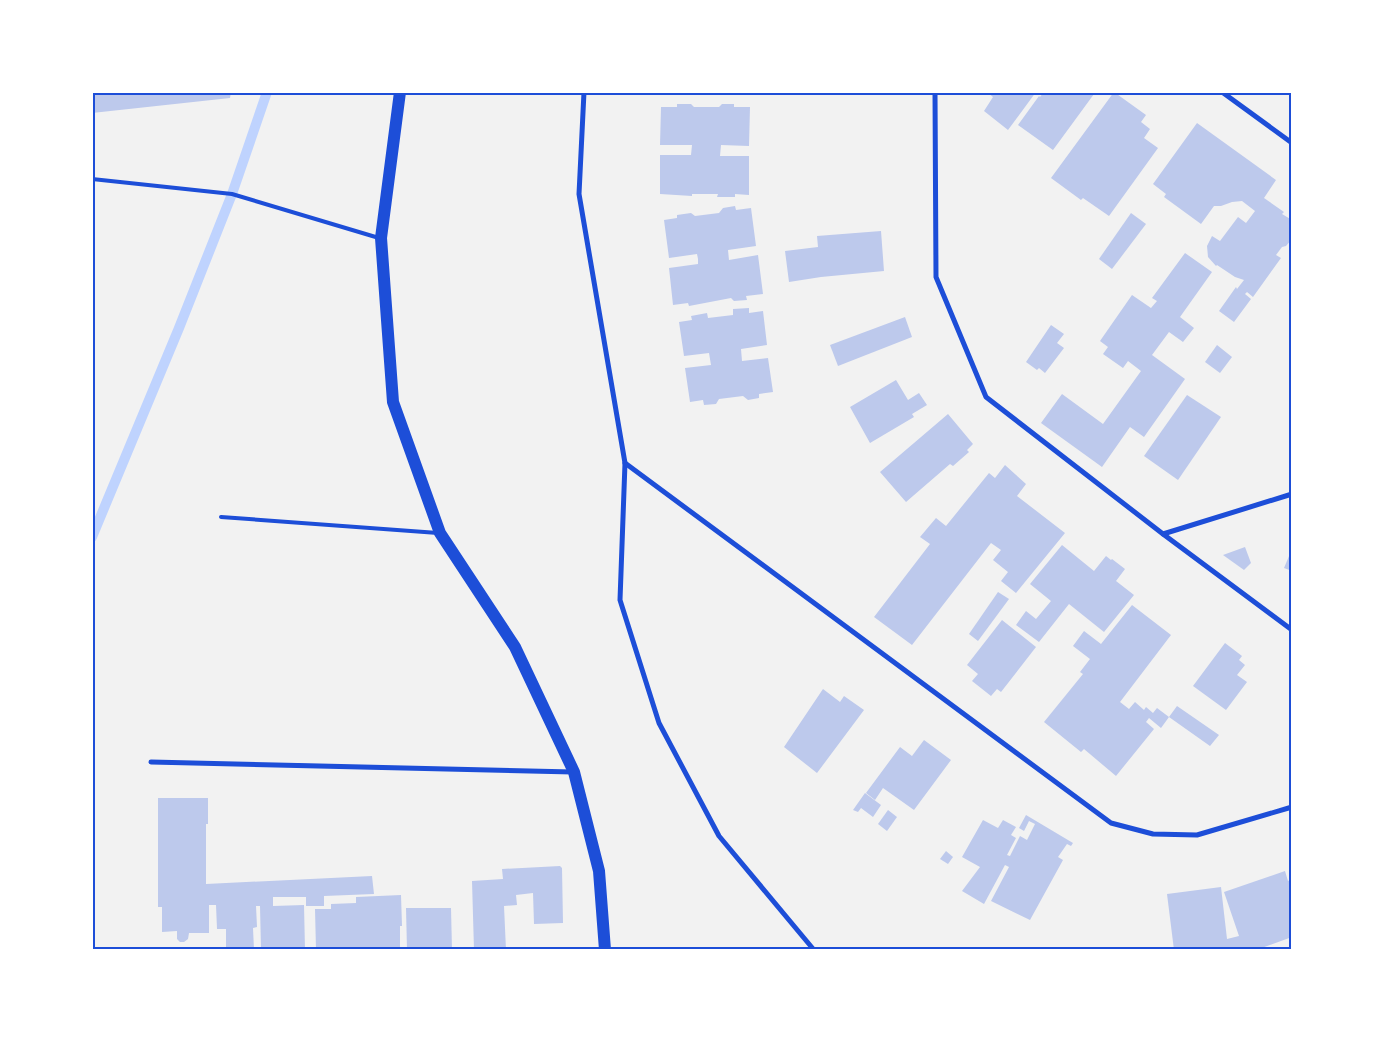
<svg xmlns="http://www.w3.org/2000/svg" width="1384" height="1042" viewBox="0 0 1384 1042" font-family="'Crimson Pro',serif">
	<rect width="100%" height="100%" fill="#f2f2f2"/>
	<g fill="none" stroke-linecap="round" stroke-linejoin="round">
		<!-- stream -->
		<polyline stroke="#bfd3fe" stroke-width="10" points="92,537 179,328 232,194 267,92"/>
	</g>
	<!-- building -->
	<g fill="#bdc9ec">
		<polygon points="92,92 231,92 230,98 92,113"/>
		<polygon points="987,92 1036,92 1008,130 984,111 993,97"/>
		<polygon points="1044,92 1094,94 1053,150 1018,125 1039,96 1040,97"/>
		<polygon points="1114,92 1146,115 1141,122 1150,129 1144,138 1158,148 1109,216 1083,198 1081,200 1051,178"/>
		<polygon points="677,104 691,104 694,107 719,107 722,104 734,104 734,107 750,107 749,146 721,145 720,156 749,156 749,195 735,194 735,197 717,197 718,194 692,194 692,196 660,194 660,155 691,155 692,145 660,145 661,107 677,107"/>
		<polygon points="1197,123 1276,180 1264,198 1284,212 1282,214 1292,220 1292,239 1286,246 1282,247 1276,255 1281,258 1253,297 1247,292 1245,294 1251,299 1234,322 1219,311 1236,287 1237,289 1244,280 1235,277 1217,265 1216,266 1208,257 1207,246 1212,236 1220,241 1238,217 1246,223 1255,211 1242,201 1232,202 1221,206 1214,206 1201,224 1164,197 1166,194 1153,184"/>
		<polygon points="735,206 736,210 751,208 756,246 728,250 729,260 758,255 763,294 746,296 747,300 734,301 731,298 689,306 688,303 673,305 669,268 698,264 698,259 697,254 669,258 664,220 677,218 677,215 691,213 695,216 719,213 723,208"/>
		<polygon points="1131,213 1146,224 1112,269 1099,259"/>
		<polygon points="881,231 884,271 821,277 789,282 785,251 818,247 817,236"/>
		<polygon points="1185,253 1212,272 1180,317 1194,328 1183,342 1169,332 1152,355 1185,379 1144,437 1130,427 1102,467 1041,423 1062,394 1103,424 1141,371 1128,361 1123,368 1103,354 1108,347 1100,341 1132,295 1151,308 1157,301 1152,298"/>
		<polygon points="749,308 749,313 763,311 767,345 741,349 742,361 768,358 773,392 759,394 759,398 748,400 743,396 719,399 716,404 704,405 703,400 690,402 685,368 711,365 709,353 684,356 679,322 692,320 691,316 707,313 708,318 733,315 733,309"/>
		<polygon points="905,317 912,337 838,366 830,345"/>
		<polygon points="1051,325 1064,334 1057,343 1064,348 1045,373 1039,368 1037,370 1026,362"/>
		<polygon points="1217,345 1232,357 1220,373 1205,362"/>
		<polygon points="896,380 908,400 919,393 927,405 912,414 914,417 870,443 850,407"/>
		<polygon points="1187,395 1221,417 1178,480 1144,456"/>
		<polygon points="948,414 973,444 967,450 969,452 953,466 950,464 906,502 880,472"/>
		<polygon points="1005,465 1026,484 1017,496 1065,533 1016,593 1001,581 1008,572 993,560 1001,550 991,543 912,645 874,617 930,544 920,537 936,518 946,526 989,473 995,478"/>
		<polygon points="1062,545 1094,571 1106,556 1111,560 1112,559 1125,569 1116,581 1134,595 1104,632 1069,604 1039,642 1016,625 1026,611 1036,619 1051,601 1030,584"/>
		<polygon points="1245,547 1251,563 1244,570 1223,555"/>
		<polygon points="1292,549 1292,571 1284,568"/>
		<polygon points="998,592 1009,599 978,641 969,634"/>
		<polygon points="1132,605 1171,635 1120,702 1129,709 1135,702 1144,710 1146,707 1153,713 1157,708 1169,717 1177,706 1219,735 1210,746 1169,717 1161,728 1149,718 1146,722 1154,729 1116,776 1084,749 1081,752 1044,722 1083,674 1080,672 1090,659 1073,646 1084,631 1101,644"/>
		<polygon points="1002,620 1036,647 1001,692 997,689 991,696 972,681 978,674 967,665"/>
		<polygon points="1225,643 1242,656 1239,660 1245,665 1237,675 1247,682 1226,710 1193,686"/>
		<polygon points="823,689 840,702 844,696 864,710 817,773 784,747"/>
		<polygon points="924,740 951,760 914,810 883,788 875,800 866,793 900,747 912,756"/>
		<polygon points="865,793 881,805 873,817 861,808 858,812 853,810"/>
		<polygon points="158,798 208,798 208,824 206,824 206,884 372,876 374,894 324,896 324,906 306,906 306,897 273,897 273,906 304,905 305,950 261,950 260,906 256,906 257,927 253,928 254,950 226,950 226,929 217,929 216,905 209,905 209,933 189,933 188,939 184,942 180,942 177,939 177,931 162,932 162,907 158,907"/>
		<polygon points="888,810 897,817 887,831 878,824"/>
		<polygon points="1026,815 1073,843 1071,846 1067,844 1058,857 1063,860 1030,920 991,901 1009,867 1005,865 984,904 962,891 980,867 962,857 983,820 998,828 1003,820 1016,827 1011,835 1016,838 1007,855 1010,856 1020,836 1027,840 1035,824 1029,821 1024,831 1019,828"/>
		<polygon points="946,851 953,857 948,864 940,859"/>
		<polygon points="560,866 562,868 563,923 534,924 533,893 516,895 517,905 504,906 506,950 474,950 472,881 503,879 502,869"/>
		<polygon points="1285,871 1288,881 1292,879 1292,937 1256,950 1174,950 1167,894 1221,887 1227,939 1239,936 1224,892"/>
		<polygon points="401,895 402,926 400,926 400,950 316,950 315,909 331,909 331,904 356,903 356,897"/>
		<polygon points="406,908 451,908 452,950 407,950"/>
	</g>
	<g fill="none" stroke-linecap="round" stroke-linejoin="round">
		<!-- service -->
		<g stroke="#1d4ed8" stroke-width="4">
			<polyline points="92,179 232,194 379,238"/>
			<polyline points="221,517 438,533"/>
		</g>
		<!-- minor -->
		<g stroke="#1d4ed8" stroke-width="5">
			<polyline points="584,92 579,194 625,463 620,600 659,723 719,836 814,950"/>
			<polyline points="935,92 936,277 986,397 1163,534 1292,630"/>
			<polyline points="1222,92 1292,143"/>
			<polyline points="625,463 1111,823 1153,834 1197,835 1292,807"/>
			<polyline points="1163,534 1292,494"/>
			<polyline points="151,762 573,772"/>
		</g>
		<!-- primary -->
		<polyline stroke="#1d4ed8" stroke-width="12" points="400,92 381,238 393,402 440,533 515,647 574,772 599,871 605,950"/>
	</g>
	<!-- border -->
	<rect width="1384" height="1042" fill="none" stroke="#ffffff" stroke-width="188"/>
	<rect x="94" y="94" width="1196" height="854" fill="none" stroke="#1d4ed8" stroke-width="2"/>
</svg>
